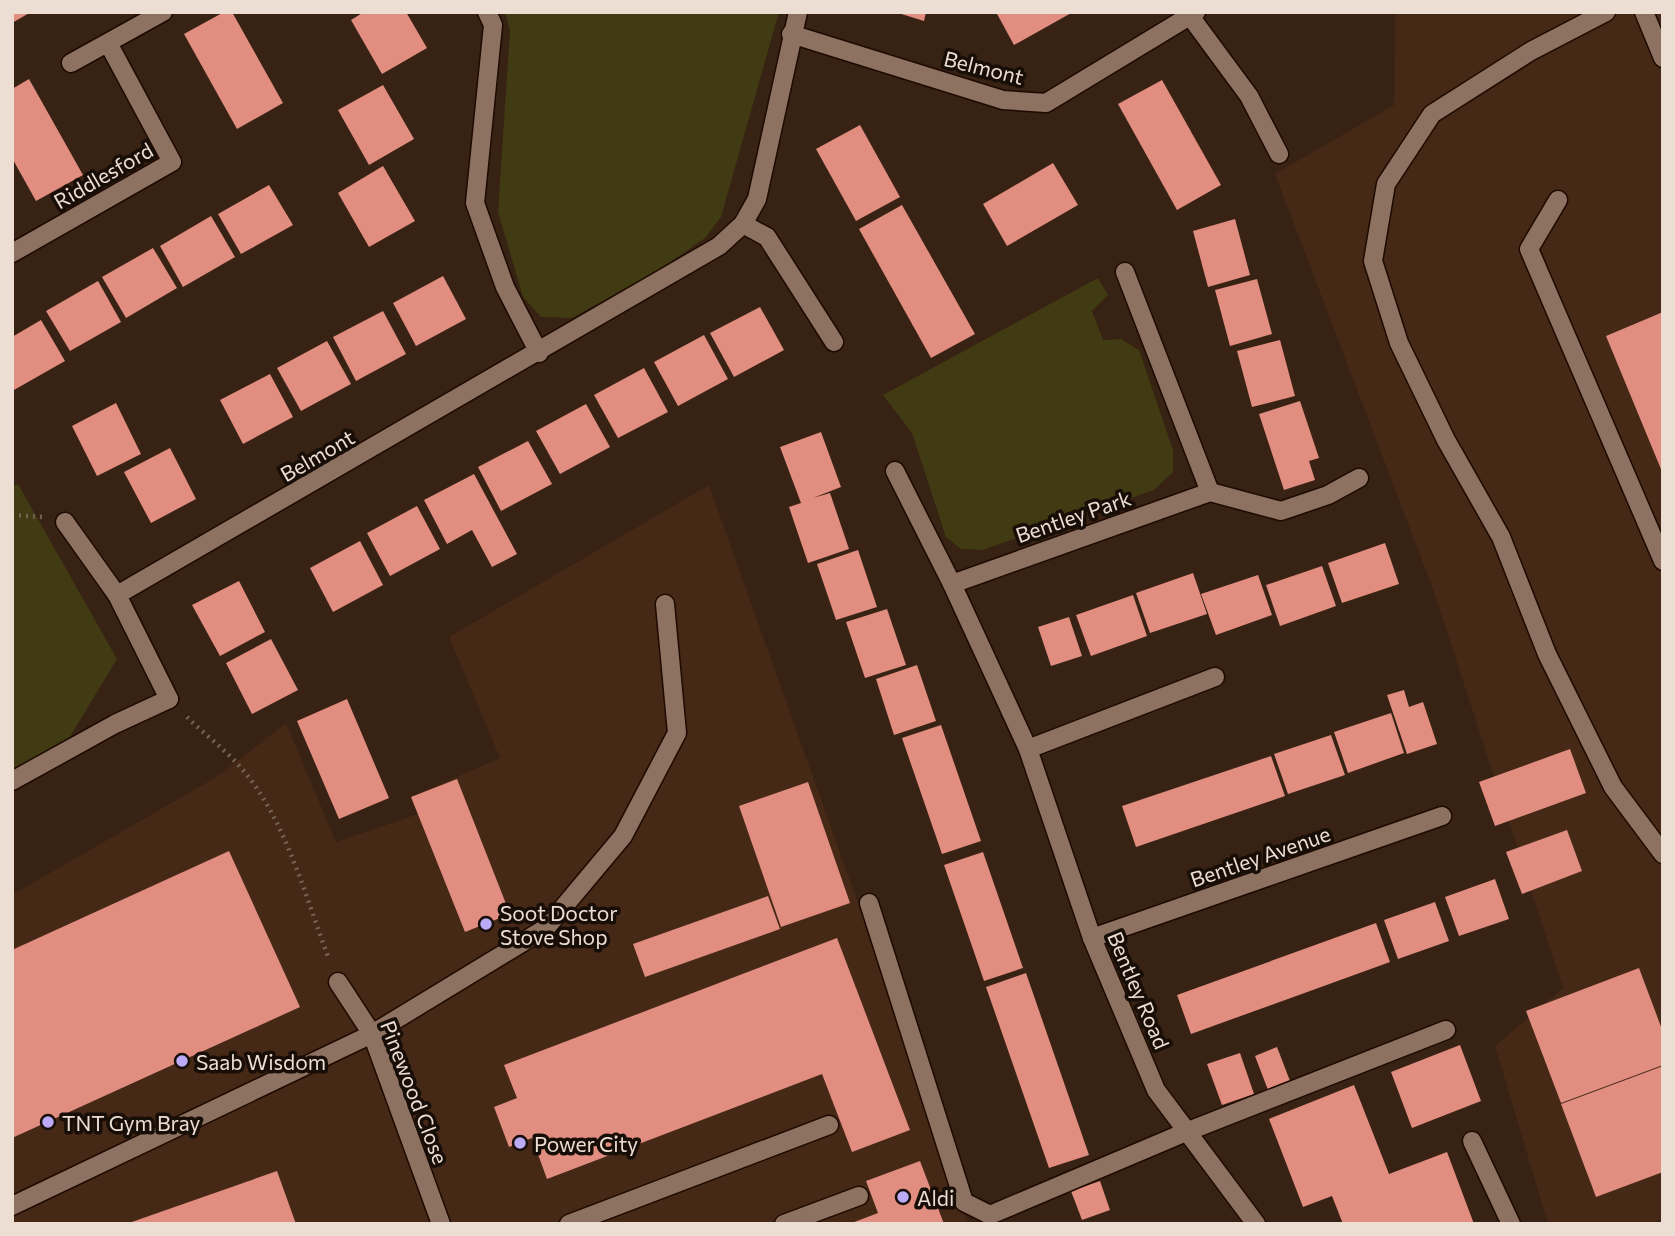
<svg xmlns="http://www.w3.org/2000/svg" width="1675" height="1236" viewBox="0 0 1675 1236" font-family="Commissioner,sans-serif">
	<rect width="100%" height="100%" fill="#382213"/>
	<!-- built -->
	<g fill="#452816">
		<polygon points="1395,12 1663,12 1663,1219 1649,1224 1548,1224 1495,1046 1563,988 1434,592 1275,174 1394,105"/>
		<polygon points="709,485 906,1038 968,1224 12,1224 12,895 218,776 286,723 336,842 418,814 411,797 500,758 449,637"/>
	</g>
	<!-- green -->
	<g fill="#403b13">
		<polygon points="505,12 779,12 721,217 705,238 660,269 572,318 541,317 523,297 498,212 510,30"/>
		<polygon points="1098,278 1108,295 1092,311 1103,340 1121,339 1139,350 1173,450 1173,472 1154,490 982,550 961,549 946,537 912,433 883,395"/>
		<polygon points="18,484 117,659 65,745 12,774 12,487"/>
	</g>
	<!-- building -->
	<g fill="#e18d80">
		<polygon points="12,12 31,12 12,23"/>
		<polygon points="224,12 232,12 283,103 237,129 184,34"/>
		<polygon points="364,12 406,12 427,48 382,74 351,20"/>
		<polygon points="895,12 926,12 924,21"/>
		<polygon points="996,12 1073,12 1014,45"/>
		<polygon points="29,79 83,175 36,201 12,158 12,89"/>
		<polygon points="1162,80 1221,185 1177,210 1118,104"/>
		<polygon points="383,85 414,139 369,165 338,110"/>
		<polygon points="860,125 900,197 856,221 816,149"/>
		<polygon points="1053,163 1078,205 1007,246 983,204"/>
		<polygon points="383,166 415,221 369,247 338,193"/>
		<polygon points="269,185 293,225 241,254 218,214"/>
		<polygon points="902,205 975,334 931,358 859,229"/>
		<polygon points="211,216 235,257 183,287 160,246"/>
		<polygon points="1235,219 1250,275 1208,287 1193,231"/>
		<polygon points="153,248 177,288 126,318 102,277"/>
		<polygon points="443,276 466,319 416,346 393,303"/>
		<polygon points="1257,279 1272,334 1230,346 1215,290"/>
		<polygon points="98,281 121,322 70,351 46,311"/>
		<polygon points="760,307 784,350 734,377 710,333"/>
		<polygon points="383,311 406,354 356,381 333,337"/>
		<polygon points="1663,312 1663,474 1606,336"/>
		<polygon points="41,320 65,361 14,390 12,337"/>
		<polygon points="704,335 728,379 678,406 654,362"/>
		<polygon points="1280,340 1295,396 1252,407 1237,351"/>
		<polygon points="327,341 351,384 301,411 277,368"/>
		<polygon points="644,368 668,412 618,438 594,395"/>
		<polygon points="270,374 293,417 243,444 220,400"/>
		<polygon points="1300,401 1319,458 1309,461 1315,480 1284,490 1259,414"/>
		<polygon points="116,403 141,454 97,476 72,426"/>
		<polygon points="586,404 610,447 560,474 536,431"/>
		<polygon points="821,432 841,487 813,498 830,493 849,549 808,563 789,507 801,503 780,447"/>
		<polygon points="528,441 552,484 501,511 478,467"/>
		<polygon points="170,448 196,499 151,523 124,472"/>
		<polygon points="474,474 517,554 492,567 472,530 447,544 424,500"/>
		<polygon points="417,506 440,549 390,576 367,533"/>
		<polygon points="360,541 383,585 333,612 310,568"/>
		<polygon points="1385,543 1399,584 1342,603 1328,563"/>
		<polygon points="858,550 877,607 836,620 817,564"/>
		<polygon points="1322,566 1336,606 1280,626 1266,585"/>
		<polygon points="1193,573 1207,614 1150,633 1136,593"/>
		<polygon points="1258,575 1272,615 1216,635 1201,594"/>
		<polygon points="239,581 265,632 220,656 192,605"/>
		<polygon points="1133,595 1147,636 1091,656 1076,615"/>
		<polygon points="887,609 906,665 865,678 846,622"/>
		<polygon points="1069,617 1082,656 1051,666 1038,627"/>
		<polygon points="271,639 298,690 252,714 226,663"/>
		<polygon points="917,665 936,721 894,735 876,679"/>
		<polygon points="1404,690 1409,707 1423,702 1437,744 1407,754 1387,695"/>
		<polygon points="347,699 389,798 339,819 297,721"/>
		<polygon points="1391,713 1404,753 1348,773 1334,732"/>
		<polygon points="941,725 981,841 942,854 902,738"/>
		<polygon points="1331,735 1345,775 1288,794 1274,754"/>
		<polygon points="1570,749 1586,793 1495,826 1479,782"/>
		<polygon points="1271,756 1285,796 1136,847 1122,806"/>
		<polygon points="457,779 510,914 465,932 411,797"/>
		<polygon points="808,782 850,903 781,927 739,806"/>
		<polygon points="1567,830 1582,871 1522,894 1506,852"/>
		<polygon points="229,851 300,1007 12,1138 12,950"/>
		<polygon points="983,852 1023,968 984,981 944,865"/>
		<polygon points="1495,879 1509,919 1459,936 1445,897"/>
		<polygon points="768,896 780,929 645,977 633,944"/>
		<polygon points="1435,902 1449,941 1398,959 1384,920"/>
		<polygon points="1376,923 1390,962 1191,1034 1177,995"/>
		<polygon points="837,938 910,1130 852,1152 822,1074 547,1179 532,1138 509,1147 494,1107 517,1098 504,1065"/>
		<polygon points="1639,968 1663,1032 1663,1065 1561,1103 1526,1011"/>
		<polygon points="1026,973 1089,1155 1049,1168 986,987"/>
		<polygon points="1460,1045 1481,1101 1412,1128 1391,1072"/>
		<polygon points="1277,1047 1290,1081 1268,1090 1255,1056"/>
		<polygon points="1240,1053 1254,1094 1222,1105 1207,1064"/>
		<polygon points="1663,1066 1663,1172 1596,1197 1561,1104"/>
		<polygon points="1354,1085 1389,1174 1447,1152 1474,1224 1343,1224 1332,1196 1303,1207 1269,1119"/>
		<polygon points="920,1161 944,1224 849,1224 878,1213 866,1181"/>
		<polygon points="277,1171 296,1224 130,1224 129,1223"/>
		<polygon points="1100,1181 1110,1210 1082,1220 1071,1191"/>
	</g>
	<g fill="none" stroke-linecap="round" stroke-linejoin="round">
		<defs>
			<g id="lane">
				<polyline points="1606,12 1531,51 1432,114 1386,184 1373,261 1399,343 1446,440 1501,537 1547,654 1613,787 1663,854"/>
				<polyline points="1644,12 1663,58"/>
				<polyline points="1558,200 1529,249 1663,561"/>
				<polyline points="1028,749 1215,677"/>
				<polyline points="12,781 115,724 169,699"/>
				<polyline points="869,903 964,1202 990,1215 1186,1132 1446,1030"/>
				<polyline points="1472,1141 1511,1224"/>
				<polyline points="12,1206 372,1034 546,928 623,836 677,733 665,604"/>
				<polyline points="569,1224 829,1125"/>
				<polyline points="784,1224 859,1196"/>
			</g>
			<g id="street">
				<polyline points="487,12 493,25 475,203 505,287 539,353"/>
				<polyline points="1190,16 1249,96 1279,154"/>
				<polyline points="791,34 1003,100 1046,103 1196,12"/>
				<polyline points="71,63 163,12"/>
				<polyline points="743,224 767,237 834,342"/>
				<polyline points="12,253 172,162 108,43"/>
				<polyline points="895,471 952,584 1028,749 1092,938 1156,1090 1256,1224"/>
				<polyline points="1210,492 1281,511 1328,495 1359,478"/>
				<polyline points="65,522 117,595 169,699"/>
				<polyline points="952,584 1210,492 1125,272"/>
				<polyline points="117,595 719,246 743,224 757,199 798,12"/>
				<polyline points="1092,938 1442,816"/>
				<polyline points="338,982 372,1034 441,1224"/>
			</g>
		</defs>
		<!-- lane casing -->
		<use href="#lane" stroke="#1e0a01" stroke-width="21"/>
		<!-- street casing -->
		<use href="#street" stroke="#1e0a01" stroke-width="21"/>
		<!-- path -->
		<g stroke="#776356" stroke-width="4.5" stroke-dasharray="2 5" stroke-linecap="butt">
			<polyline points="12,515 43,517"/>
			<path d="M187,717C204,734 226,750 242,769C286,820 305,896 329,959"/>
		</g>
		<!-- lane -->
		<use href="#lane" stroke="#8d7261" stroke-width="18"/>
		<!-- street -->
		<use href="#street" stroke="#8d7261" stroke-width="18"/>
	</g>
	<!-- markers -->
	<g fill="#bbaaf6" stroke="#180e08" stroke-width="2.5">
		<circle cx="486" cy="924" r="7"/>
		<circle cx="182" cy="1061" r="7"/>
		<circle cx="48" cy="1122" r="7"/>
		<circle cx="520" cy="1143" r="7"/>
		<circle cx="903" cy="1197" r="7"/>
	</g>
	<g text-anchor="middle" dominant-baseline="central" stroke-width="7" stroke-linejoin="round" paint-order="stroke">
		<!-- street labels -->
		<g font-size="21" fill="#edded4" stroke="#180e08">
			<text transform="translate(984 67) rotate(14)">Belmont</text>
			<text transform="translate(103 175) rotate(-30)">Riddlesford</text>
			<text transform="translate(317 455) rotate(-30)">Belmont</text>
			<text transform="translate(1073 516) rotate(-19)">Bentley Park</text>
			<text transform="translate(1260 856) rotate(-19)">Bentley Avenue</text>
			<text transform="translate(1139 990) rotate(67)">Bentley Road</text>
			<text transform="translate(415 1092) rotate(69)">Pinewood Close</text>
		</g>
		<!-- poi labels -->
		<g font-size="21" fill="#edded4" stroke="#180e08" text-anchor="start">
			<text x="500" y="912">Soot Doctor<tspan x="500" dy="24">Stove Shop</tspan></text>
			<text x="196" y="1061">Saab Wisdom</text>
			<text x="62" y="1122">TNT Gym Bray</text>
			<text x="534" y="1143">Power City</text>
			<text x="917" y="1197">Aldi</text>
		</g>
	</g>
	<!-- border -->
	<rect width="1675" height="1236" fill="none" stroke="#edded4" stroke-width="28"/>
</svg>
